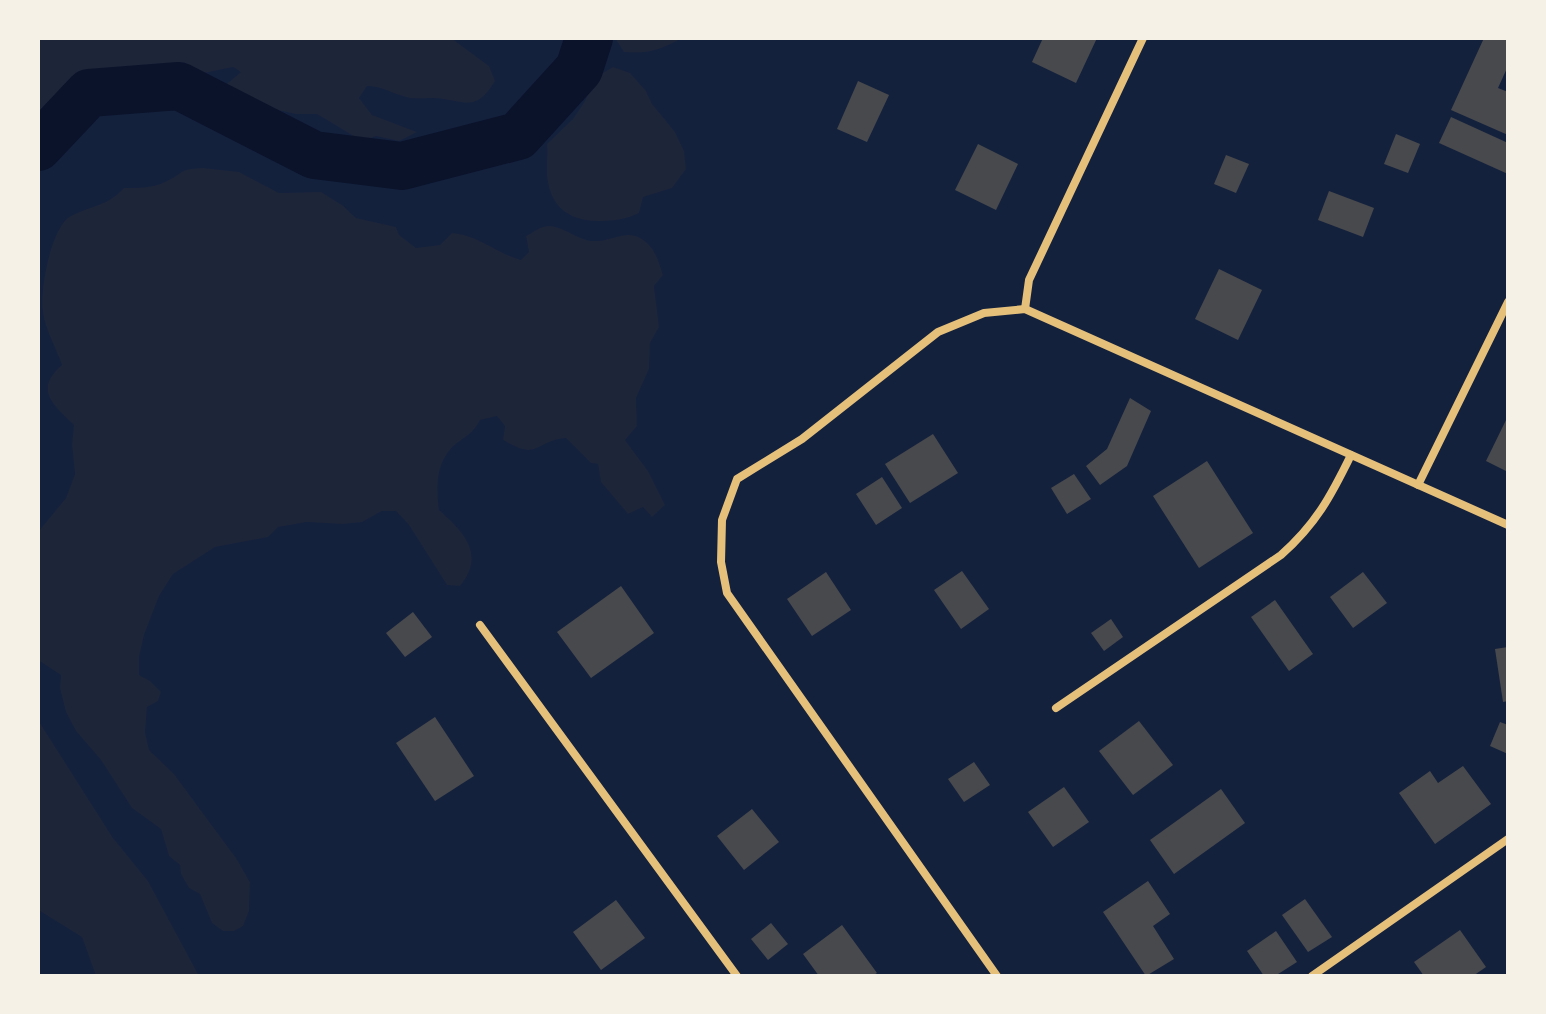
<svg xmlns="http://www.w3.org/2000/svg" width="1546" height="1014" viewBox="0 0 1546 1014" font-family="'IBM Plex Sans',sans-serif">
	<rect width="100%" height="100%" fill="#14213d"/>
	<!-- green -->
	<g fill="#1d2539">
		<path d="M38,38H451L489,66L495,81C475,114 465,100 435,98C427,98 418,99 410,98C394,95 384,86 367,86L359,98L372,115L417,132L399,141L376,136L362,141L317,114H296L259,106L238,100L222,88L241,72L233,67L204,73L168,70L149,74L133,82L78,86L38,124Z"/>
		<path d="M615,38H682C660,50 649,54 624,52Z"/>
		<path d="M613,67L630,73L646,91L652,104L675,132L684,151L686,169L672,188L643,197L639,213C625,220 612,221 596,221C568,220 550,206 547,176C546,165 548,155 547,144L573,119L585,101L596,77Z"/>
		<path d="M203,168L239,172L279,193L321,192L342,205L356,218L396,227L399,235L416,248L440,245L452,233C478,235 496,253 521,260L529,252L526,236C534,232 541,226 549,226C567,227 578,242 597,241C611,241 626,230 640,238C655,246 658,260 663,275L654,286L659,327L650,343L649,369L636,398L637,426L625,440L648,471L665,505L652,517L643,507L628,514L601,482L598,464L591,463L566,438C533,441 540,462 503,440L505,426L497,416L480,420C475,431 467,436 457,443C436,460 436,485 439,510C464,532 486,555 460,586L447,585L409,525L396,511H382L362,522L342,524L307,522L278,527L268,537L215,547L173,574L159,596L144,635L139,657V675L150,681L161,692L158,701L147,707L145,732L149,750L174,774L236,858L250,882L249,911L243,926L234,931H223L212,923L200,894L189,888L181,874L180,865L169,856L161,829L132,808L101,760L76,731L66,712L60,688L61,675L38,660V532L66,498L75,474L72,445L74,425C52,404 34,389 62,365C56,348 46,331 43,313C39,292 51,226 71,216C94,204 104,208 124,188C139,188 152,188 165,182C185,173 177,169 203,168Z"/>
		<polygon points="38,720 113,838 148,881 199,976 96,976 82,937 40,911 38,906"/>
	</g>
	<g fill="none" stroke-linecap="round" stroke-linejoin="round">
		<!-- river -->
		<polyline stroke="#0b132b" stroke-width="48" points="38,147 89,93 179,86 314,155 402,166 518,136 579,69 589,38"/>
	</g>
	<!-- building -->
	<g fill="#48494c">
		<polygon points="1043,38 1097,38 1076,83 1032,62"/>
		<polygon points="1484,38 1508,38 1508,66 1498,88 1508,92 1508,135 1451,110"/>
		<polygon points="858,81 889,95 867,142 837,129"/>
		<polygon points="1451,117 1508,143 1508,174 1439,143"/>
		<polygon points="1396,134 1420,144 1408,173 1384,164"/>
		<polygon points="978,144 1018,164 996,210 955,190"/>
		<polygon points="1226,155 1249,164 1236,193 1214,184"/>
		<polygon points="1329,191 1374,208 1363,237 1318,220"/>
		<polygon points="1219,269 1262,290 1238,340 1195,319"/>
		<polygon points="1130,398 1151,411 1127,466 1100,485 1086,466 1107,449"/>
		<polygon points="1508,416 1508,472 1486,461"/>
		<polygon points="933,434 958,473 910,503 885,464"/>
		<polygon points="1207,461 1253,533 1199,568 1153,496"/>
		<polygon points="1074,474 1091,499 1067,514 1051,488"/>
		<polygon points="882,477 902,508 876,525 856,494"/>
		<polygon points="962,571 989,609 961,629 934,590"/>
		<polygon points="826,572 851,610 812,636 787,599"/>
		<polygon points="1363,572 1387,603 1353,628 1330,597"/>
		<polygon points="621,586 654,633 591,678 557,632"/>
		<polygon points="1275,600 1313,654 1289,671 1251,617"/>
		<polygon points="413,612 432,637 405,657 386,633"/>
		<polygon points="1111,619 1123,637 1104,651 1091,633"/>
		<polygon points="1508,647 1508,701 1503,702 1495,649"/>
		<polygon points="435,717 474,776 435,801 396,743"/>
		<polygon points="1139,721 1173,765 1133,795 1099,751"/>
		<polygon points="1500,722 1508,725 1508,754 1490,746"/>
		<polygon points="974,762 990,785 964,802 948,779"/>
		<polygon points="1463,766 1491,804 1435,844 1399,793 1430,771 1438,783"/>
		<polygon points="1064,787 1089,822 1053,847 1028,812"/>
		<polygon points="1221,789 1245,823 1174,874 1150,840"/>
		<polygon points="752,809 779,842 744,870 717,836"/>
		<polygon points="1148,881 1170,914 1153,926 1174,959 1146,976 1103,912"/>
		<polygon points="1305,899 1332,937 1308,952 1282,915"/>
		<polygon points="616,900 645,938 601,970 573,932"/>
		<polygon points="771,923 788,944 768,960 751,939"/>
		<polygon points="842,925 877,973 872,976 819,976 803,954"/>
		<polygon points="1460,930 1486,967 1473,976 1424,976 1414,962"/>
		<polygon points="1276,931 1297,962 1275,976 1264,976 1247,951"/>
	</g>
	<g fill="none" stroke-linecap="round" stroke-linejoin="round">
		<!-- minor -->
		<g stroke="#e5c07b" stroke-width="8">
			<polyline points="1025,309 1029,280 1143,38"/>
			<polyline points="1418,485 1508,302"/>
			<polyline points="480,625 737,976"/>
			<path d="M1056,708L1281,555C1316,524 1331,496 1351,455"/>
			<polyline points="997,976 727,593 721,562 722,520 737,479 802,439 938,332 984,313 1025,309 1508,525"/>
			<polyline points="1312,976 1508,839"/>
		</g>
	</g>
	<!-- border -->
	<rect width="1546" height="1014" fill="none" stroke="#f6f1e7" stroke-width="80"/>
</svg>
